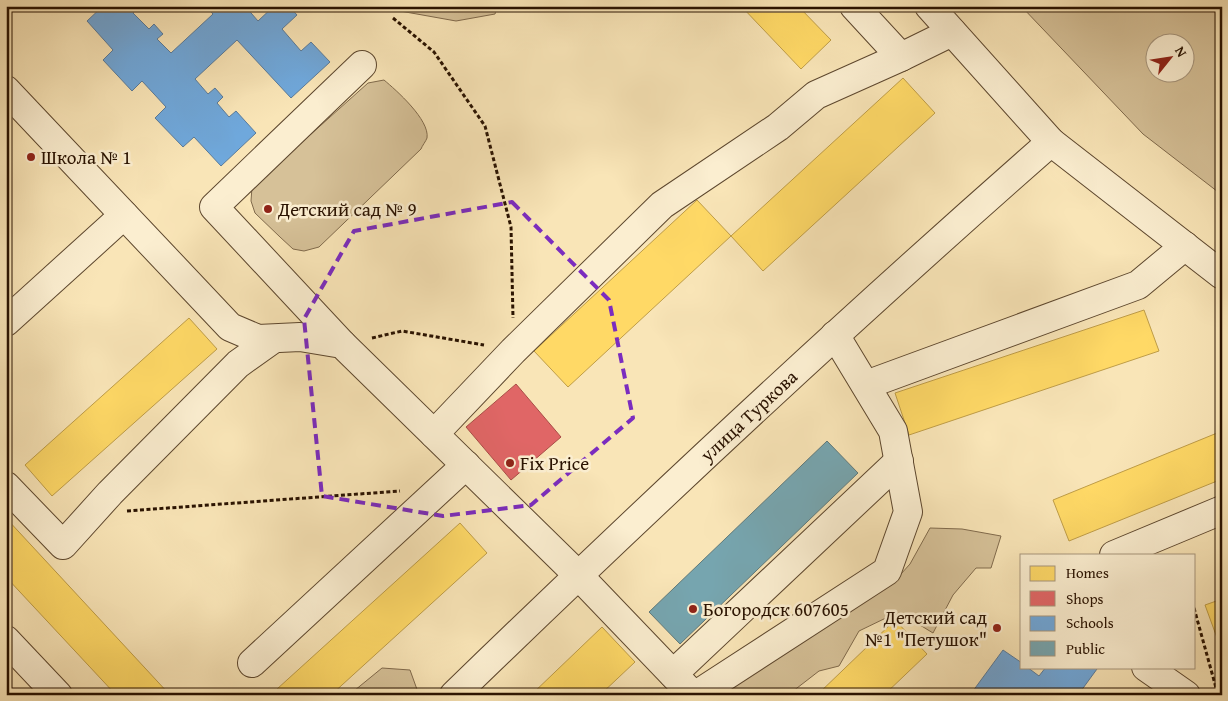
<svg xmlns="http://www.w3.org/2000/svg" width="1228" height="701" viewBox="0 0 1228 701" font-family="'Gentium Book Plus',serif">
	<rect width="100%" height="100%" fill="#f9e5b7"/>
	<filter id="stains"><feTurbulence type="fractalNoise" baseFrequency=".004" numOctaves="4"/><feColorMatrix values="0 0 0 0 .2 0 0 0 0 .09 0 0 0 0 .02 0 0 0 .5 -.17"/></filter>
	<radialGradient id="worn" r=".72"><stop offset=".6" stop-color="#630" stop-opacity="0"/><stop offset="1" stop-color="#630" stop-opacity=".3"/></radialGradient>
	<!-- green -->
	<g fill="#d6c198" stroke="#806a4c" fill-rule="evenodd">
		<polygon points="372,6 498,6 495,14 456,21"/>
		<path d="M1021,6H1222V195L1143,134ZM1186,42V72H1156V42Z"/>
		<path d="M384,80C396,90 430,120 427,138C426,141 422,146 421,149L319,247L304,251L293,249L280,237L255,213L251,201L252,187L368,83Z"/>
		<polygon points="930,528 962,529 1001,536 991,568 976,568 953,595 933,633 915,622 890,616 859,631 839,666 819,671 788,695 714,695 891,585 910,564"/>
		<polygon points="382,668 410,670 419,695 349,695"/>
	</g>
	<!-- homes -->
	<g fill="#ffd966" stroke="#bf9d47">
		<polygon points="741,6 798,6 831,40 801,69"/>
		<polygon points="903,78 935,113 763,271 731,236"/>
		<polygon points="697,200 731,236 568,387 534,351"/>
		<polygon points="1144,310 1159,351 909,435 895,393"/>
		<polygon points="189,318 217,349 52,496 25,465"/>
		<polygon points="1222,431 1222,479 1069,541 1053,500"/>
		<polygon points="6,518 170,695 116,695 6,577"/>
		<polygon points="460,523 487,553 331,695 282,695 277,689"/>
		<polygon points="1222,599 1222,645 1220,646 1205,605"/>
		<polygon points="895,620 927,654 884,695 817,695"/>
		<polygon points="602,627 635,662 600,695 531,695"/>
	</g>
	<!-- shops -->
	<polygon fill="#e06666" stroke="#a94d47" points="516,384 561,437 511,480 466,427"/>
	<!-- schools -->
	<g fill="#6fa8dc" stroke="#5a7b9a">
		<polygon points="103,6 140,6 133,13 149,29 154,24 163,34 157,39 171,53 213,14 205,6 245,6 258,21 274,6 289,6 297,15 282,29 301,51 311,42 330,62 291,98 237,40 195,79 208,94 215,88 223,97 217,103 229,117 236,111 256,133 221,166 194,137 183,147 155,118 166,107 142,81 132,91 103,60 113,50 87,21"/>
		<polygon points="1003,650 1022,663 1022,667 1027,667 1039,676 1046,667 1095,667 1097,669 1078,695 1027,695 1022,691 1019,695 970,695"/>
	</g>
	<!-- public -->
	<polygon fill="#76a5af" stroke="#5f797a" points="827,441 858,473 680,644 649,612"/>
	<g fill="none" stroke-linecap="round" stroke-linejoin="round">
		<defs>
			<g id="minor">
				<polyline points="854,6 901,57 952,32"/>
				<polyline points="929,6 1051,142 1222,275"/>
				<polyline points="6,90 230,327 258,339 300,337 342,344 578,575 693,695"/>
				<polyline points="6,322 124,215"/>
				<polyline points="342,344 214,207 362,65"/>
				<polyline points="866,385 1138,285 1185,246"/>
				<polyline points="434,434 513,351 662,205 778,127 816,95 901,57"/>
				<polyline points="6,486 63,545 110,493 238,364 273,339"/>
				<polyline points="1114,555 1222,510"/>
				<polyline points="6,640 58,695"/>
				<polyline points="252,663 466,465"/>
				<polyline points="1146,667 1186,695"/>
				<polyline points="673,674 899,461"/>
				<path id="s1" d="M454,695C649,506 847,321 1051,142"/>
				<polyline points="696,695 887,571 908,512 893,431 835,335"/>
			</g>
		</defs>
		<!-- minor casing -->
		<use href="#minor" stroke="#5d472e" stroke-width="30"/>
		<!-- path -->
		<g stroke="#291200" stroke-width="3" stroke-dasharray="4 2.5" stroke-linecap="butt">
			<polyline points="393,18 434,52 485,126 511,227 513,318"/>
			<polyline points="372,338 402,331 484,345"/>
			<polyline points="127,511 400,491"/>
			<polyline points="1194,608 1218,695"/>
		</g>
		<!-- minor -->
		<use href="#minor" stroke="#fbeed0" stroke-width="28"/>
	</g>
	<!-- marked area -->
	<path fill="none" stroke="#7b2cbf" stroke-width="4" stroke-dasharray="10 6" stroke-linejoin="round" d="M512,202L609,300L633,418L531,505L443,516L322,496L304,319L354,231Z"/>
	<!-- markers -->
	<g fill="#8f2418" stroke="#fbeed0" stroke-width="2">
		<circle cx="31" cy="157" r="5"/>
		<circle cx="268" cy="209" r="5"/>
		<circle cx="510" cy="463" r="5"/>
		<circle cx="693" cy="609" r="5"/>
		<circle cx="997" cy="628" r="5"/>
	</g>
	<g text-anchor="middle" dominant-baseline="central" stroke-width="5" stroke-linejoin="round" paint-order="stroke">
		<!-- poi labels -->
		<g font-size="19" fill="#291200" stroke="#fbeed0" text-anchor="start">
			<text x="41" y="157">Школа № 1</text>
			<text x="278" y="209">Детский сад № 9</text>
			<text x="520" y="463">Fix Price</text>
			<text x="703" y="609">Богородск 607605</text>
			<text x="987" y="617" text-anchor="end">Детский сад<tspan x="987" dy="22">№1 "Петушок"</tspan></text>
		</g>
		<!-- street labels -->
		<g font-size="19" fill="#291200" stroke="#fbeed0">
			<text stroke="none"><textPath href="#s1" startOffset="406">улица Туркова</textPath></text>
		</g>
	</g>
	<!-- margin -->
	<rect width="1228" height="701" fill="none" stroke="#f9e5b7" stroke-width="25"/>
	<rect x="8" y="8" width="1213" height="686" fill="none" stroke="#291200" stroke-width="2.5"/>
	<rect x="12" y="12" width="1203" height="676" fill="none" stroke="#291200"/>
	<!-- legend -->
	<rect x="1020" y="554" width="175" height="115" fill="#fbeed0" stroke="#a7967d"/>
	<rect x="1030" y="566" width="25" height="15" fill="#ffd966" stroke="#a7967d"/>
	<text x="1066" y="578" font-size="15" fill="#291200">Homes</text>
	<rect x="1030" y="591" width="25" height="15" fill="#e06666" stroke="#a7967d"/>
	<text x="1066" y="604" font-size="15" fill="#291200">Shops</text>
	<rect x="1030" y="616" width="25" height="15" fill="#6fa8dc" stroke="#a7967d"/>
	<text x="1066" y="628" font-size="15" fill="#291200">Schools</text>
	<rect x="1030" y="641" width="25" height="15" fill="#76a5af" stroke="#a7967d"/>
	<text x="1066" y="654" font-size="15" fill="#291200">Public</text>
	<!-- north arrow -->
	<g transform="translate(1170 58) rotate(60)"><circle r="24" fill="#fbeed0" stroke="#a7967d"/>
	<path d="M0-4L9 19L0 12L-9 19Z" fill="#8f2418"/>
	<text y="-8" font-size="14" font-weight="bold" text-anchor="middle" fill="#291200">N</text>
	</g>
	<rect width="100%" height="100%" filter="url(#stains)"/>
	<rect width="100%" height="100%" fill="url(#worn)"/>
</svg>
